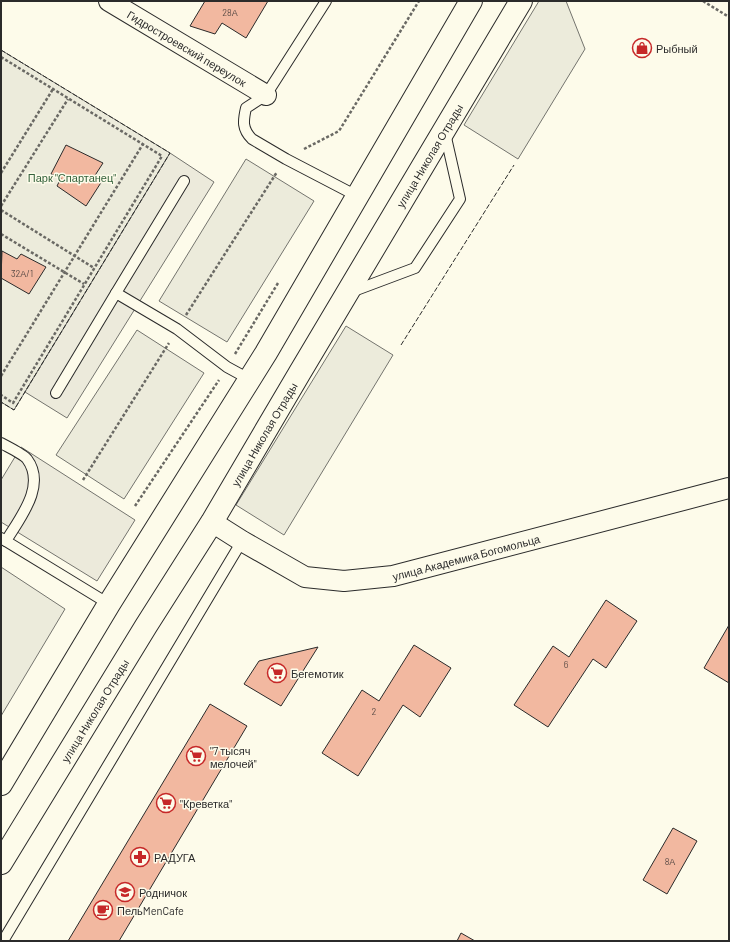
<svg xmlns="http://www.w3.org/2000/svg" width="730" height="942" viewBox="0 0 730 942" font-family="Barlow,sans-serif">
	<rect width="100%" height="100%" fill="#fdfbea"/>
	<!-- green -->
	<g fill="#ecebdb" stroke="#74746e">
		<polygon points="539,1 566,1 585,49 518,159 464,125"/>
		<polygon points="1,50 170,153 14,410 1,402"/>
		<polygon points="246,159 314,201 227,342 159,301"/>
		<polygon points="346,326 393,355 284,535 236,505"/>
		<polygon points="137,330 204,373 124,499 56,455"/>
		<polygon points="1,567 65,609 1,716"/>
	</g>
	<!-- parking -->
	<g fill="#eceadb" stroke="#74746e">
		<polygon points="170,153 214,182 67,418 25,392"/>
		<polygon points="21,447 135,520 97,581 1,522 1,480"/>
	</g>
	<!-- building -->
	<g fill="#f2b8a0" stroke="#2b2b2b">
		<polygon points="205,1 268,1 246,38 222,23 215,34 190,26"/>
		<polygon points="66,145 103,163 94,177 102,181 86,206 57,186 61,178 51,174"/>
		<polygon points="2,251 17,259 21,254 46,267 29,294 1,278"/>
		<polygon points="606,600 637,621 606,668 593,659 548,727 514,705 553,646 569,657"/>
		<polygon points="729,625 729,683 704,668"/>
		<polygon points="414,645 451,668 420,717 403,705 358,776 322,753 362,690 379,701"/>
		<polygon points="318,647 281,706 244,684 259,661"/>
		<polygon points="210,704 247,726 119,941 68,941"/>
		<polygon points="673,828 697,841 667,894 643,880"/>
		<polygon points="461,933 475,941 457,941"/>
	</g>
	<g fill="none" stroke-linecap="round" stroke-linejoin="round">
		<defs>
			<g id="lane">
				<path d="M326,1L266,95L246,108C243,121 242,129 252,139L286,159L357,196"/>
				<polyline points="351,292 415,268 460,199 445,133"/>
				<polyline points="116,293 184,181"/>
				<polyline points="56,393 116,293 177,329 227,367 249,379"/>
				<path d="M1,443C8,447 23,454 27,459C47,486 19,519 6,541"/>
				<polyline points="1,538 109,604"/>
				<polyline points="3,941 242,541"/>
			</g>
			<g id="street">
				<path id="s1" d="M109,1L266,95"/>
				<path id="s2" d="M212,522L242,541L305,577L344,581L393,576L729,488"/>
			</g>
			<g id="primary">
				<polyline points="1,784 109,604 266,353 471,1"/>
				<path id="s3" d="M1,863L146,626L212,522L299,374L521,1"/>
			</g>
		</defs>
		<!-- lane casing -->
		<use href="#lane" stroke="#2b2b2b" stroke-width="12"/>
		<!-- street casing -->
		<use href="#street" stroke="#2b2b2b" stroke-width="22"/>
		<!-- primary casing -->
		<use href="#primary" stroke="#2b2b2b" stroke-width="24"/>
		<!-- path -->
		<g stroke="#6a6964" stroke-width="2.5" stroke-dasharray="3 2" stroke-linecap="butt">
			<polyline points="703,1 729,17"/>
			<polyline points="1,57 162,156 13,403 1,395"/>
			<polyline points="304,149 339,131 419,1"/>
			<polyline points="1,173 53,89"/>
			<polyline points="1,206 68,99"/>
			<polyline points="1,210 94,268"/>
			<polyline points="1,234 84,284"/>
			<polyline points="186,315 277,172"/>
			<polyline points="235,354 278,283"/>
			<polyline points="1,376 143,144"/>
			<polyline points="83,480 169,343"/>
			<polyline points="135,506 219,380"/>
		</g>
		<!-- lane -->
		<use href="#lane" stroke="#fdfbea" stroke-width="10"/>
		<!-- street -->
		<use href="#street" stroke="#fdfbea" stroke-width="20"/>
		<!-- primary -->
		<use href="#primary" stroke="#fdfbea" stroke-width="22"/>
		<!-- fence -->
		<g stroke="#2b2b2b" stroke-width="1" stroke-dasharray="5 2" stroke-linecap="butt">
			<polyline points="1,50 170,153 14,410 1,402"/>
			<polyline points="401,345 514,165"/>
		</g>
	</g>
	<!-- icons -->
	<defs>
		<symbol id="shop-ring" viewBox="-11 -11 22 22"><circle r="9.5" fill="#fdfbea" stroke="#c62828" stroke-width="1.5"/><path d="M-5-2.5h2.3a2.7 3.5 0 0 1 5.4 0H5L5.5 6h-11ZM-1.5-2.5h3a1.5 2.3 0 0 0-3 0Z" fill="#c62828"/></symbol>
		<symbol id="supermarket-ring" viewBox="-11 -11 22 22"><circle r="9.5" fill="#fdfbea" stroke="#c62828" stroke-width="1.5"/><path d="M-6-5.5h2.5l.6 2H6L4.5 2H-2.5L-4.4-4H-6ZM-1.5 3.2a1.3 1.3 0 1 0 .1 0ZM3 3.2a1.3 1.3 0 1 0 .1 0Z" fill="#c62828"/></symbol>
		<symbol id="pharmacy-ring" viewBox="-11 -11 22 22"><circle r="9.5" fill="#fdfbea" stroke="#c62828" stroke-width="1.5"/><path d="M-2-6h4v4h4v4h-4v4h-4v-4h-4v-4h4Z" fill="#c62828"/></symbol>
		<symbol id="school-ring" viewBox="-11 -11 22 22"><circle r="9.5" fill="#fdfbea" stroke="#c62828" stroke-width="1.5"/><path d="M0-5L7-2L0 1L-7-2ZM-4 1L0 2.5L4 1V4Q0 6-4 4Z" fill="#c62828"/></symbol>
		<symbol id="cafe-ring" viewBox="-11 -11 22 22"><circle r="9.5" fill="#fdfbea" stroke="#c62828" stroke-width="1.5"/><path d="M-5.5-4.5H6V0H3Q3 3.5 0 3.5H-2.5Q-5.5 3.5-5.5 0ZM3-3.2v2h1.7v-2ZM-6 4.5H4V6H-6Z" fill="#c62828"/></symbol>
	</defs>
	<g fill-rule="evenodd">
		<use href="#shop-ring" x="631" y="37" width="22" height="22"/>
		<use href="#supermarket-ring" x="266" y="662" width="22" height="22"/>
		<use href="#supermarket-ring" x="185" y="745" width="22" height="22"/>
		<use href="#supermarket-ring" x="155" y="792" width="22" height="22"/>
		<use href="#pharmacy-ring" x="129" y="846" width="22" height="22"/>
		<use href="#school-ring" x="114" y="881" width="22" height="22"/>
		<use href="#cafe-ring" x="92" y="899" width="22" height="22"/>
	</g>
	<g text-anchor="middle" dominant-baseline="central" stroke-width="3" stroke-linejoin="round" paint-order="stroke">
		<!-- number labels -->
		<g font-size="9" fill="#5d4e48">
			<text x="230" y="12">28А</text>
			<text x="22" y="273">32А/1</text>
			<text x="566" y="664">6</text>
			<text x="374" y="711">2</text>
			<text x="670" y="861">8А</text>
		</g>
		<!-- street labels -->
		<g font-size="11" fill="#2b2b2b" stroke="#fdfbea">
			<text stroke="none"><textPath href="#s1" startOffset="91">Гидростроевский переулок</textPath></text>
			<text stroke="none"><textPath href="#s3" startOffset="827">улица Николая Отрады</textPath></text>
			<text stroke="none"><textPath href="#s3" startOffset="503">улица Николая Отрады</textPath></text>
			<text stroke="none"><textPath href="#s2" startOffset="272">улица Академика Богомольца</textPath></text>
			<text stroke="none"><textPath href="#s3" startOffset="179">улица Николая Отрады</textPath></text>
		</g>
		<!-- poi labels -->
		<g font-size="11" fill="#2b2b2b" stroke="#fdfbea" text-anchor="start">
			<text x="656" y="48">Рыбный</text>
			<text x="291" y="673">Бегемотик</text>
			<text x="210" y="750">"7 тысяч<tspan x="210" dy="13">мелочей"</tspan></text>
			<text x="180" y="803">"Креветка"</text>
			<text x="154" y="857">РАДУГА</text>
			<text x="139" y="892">Родничок</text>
			<text x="117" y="910">ПельMenCafe</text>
		</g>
		<!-- park labels -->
		<g font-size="11" fill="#34623c" stroke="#fdfbea">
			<text x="72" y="177">Парк "Спартанец"</text>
		</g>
	</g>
	<!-- border -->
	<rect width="730" height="942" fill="none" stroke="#2b2b2b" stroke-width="4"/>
</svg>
